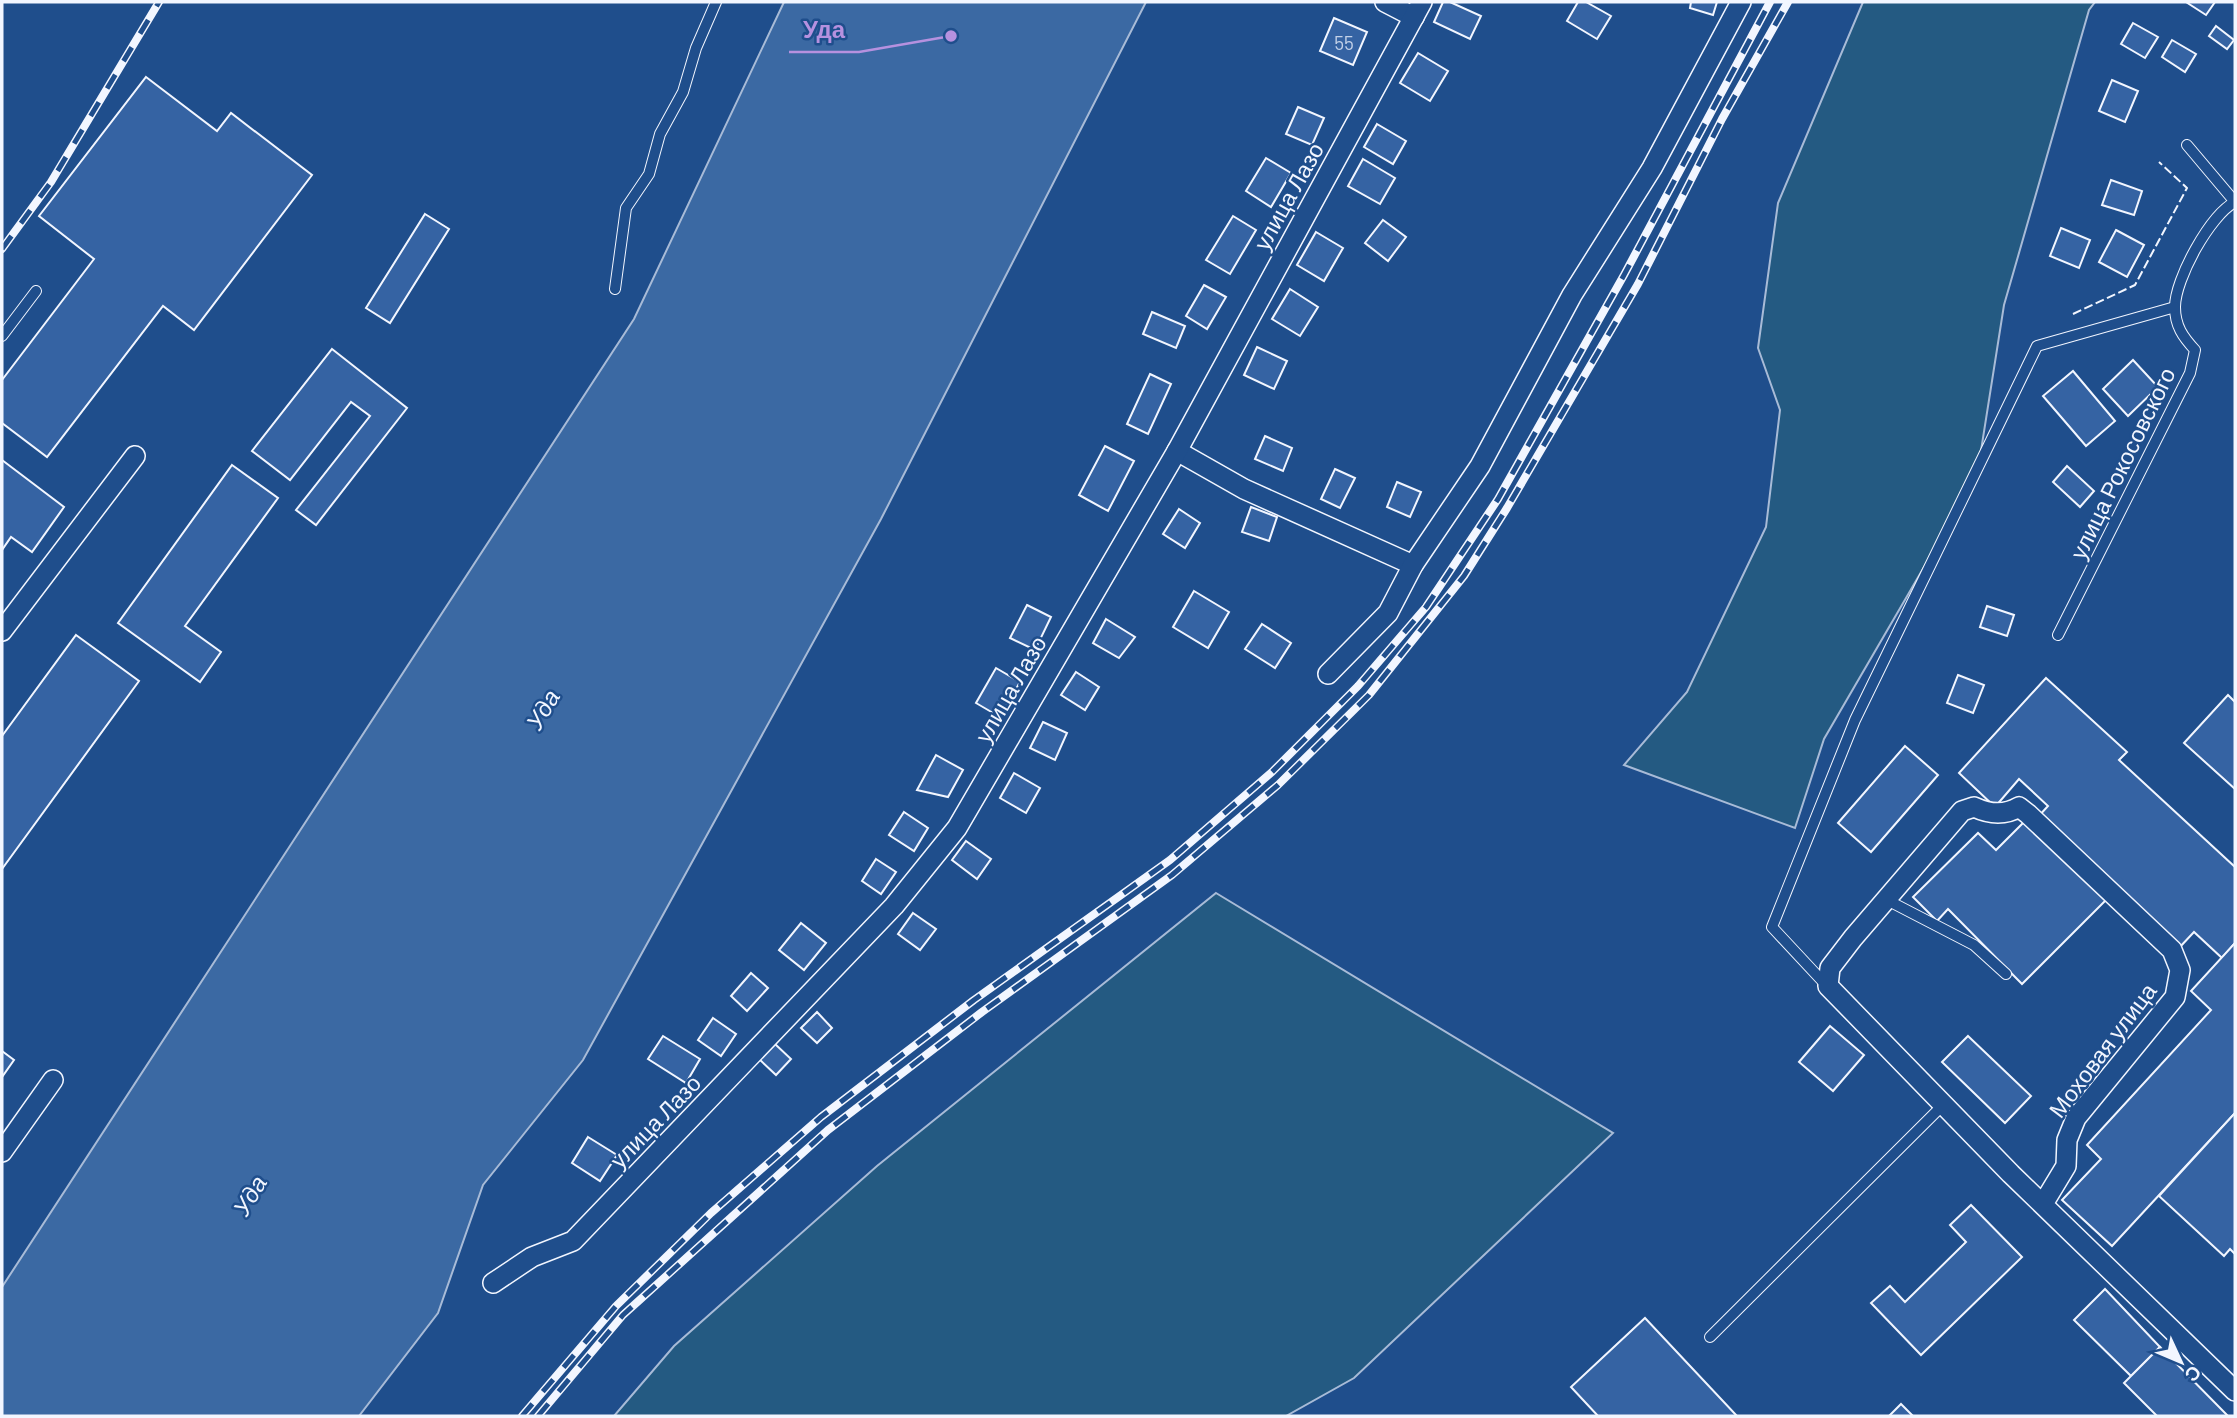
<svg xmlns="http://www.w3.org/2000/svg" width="2237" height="1418" viewBox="0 0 2237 1418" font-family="Barlow,sans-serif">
	<rect width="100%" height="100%" fill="#1f4e8c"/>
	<!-- green -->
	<g fill="#245a82" stroke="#a8bbd7" stroke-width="2">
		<polygon points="1863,2 2095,2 2089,10 2004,305 1977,476 1824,739 1795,828 1624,765 1687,692 1766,527 1780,410 1758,348 1778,203"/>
		<polygon points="1216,893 1613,1133 1354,1378 1286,1416 614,1416 674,1346 877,1166"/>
	</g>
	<!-- water -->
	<polygon fill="#3b69a3" stroke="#a8bbd7" stroke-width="2" points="784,2 1146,2 881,519 583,1060 483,1185 438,1313 359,1416 2,1416 2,1287 634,319"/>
	<!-- building -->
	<g fill="#3563a3" stroke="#f2f6ff" stroke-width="2">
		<polygon points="1443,2 1450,2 1481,16 1470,39 1434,22"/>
		<polygon points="1578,2 1586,2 1611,16 1597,39 1567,21"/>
		<polygon points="1691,2 1717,2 1713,15 1690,8"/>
		<polygon points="2186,2 2215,2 2206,15"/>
		<polygon points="1334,18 1367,32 1353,65 1320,51"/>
		<polygon points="2133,23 2158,37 2145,58 2121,44"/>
		<polygon points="2216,26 2234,40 2227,49 2209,36"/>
		<polygon points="2172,40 2196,54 2185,72 2162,57"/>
		<polygon points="1418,53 1448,71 1430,101 1400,83"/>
		<polygon points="146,77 217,131 231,113 312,175 194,330 163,306 47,457 2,423 2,380 94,259 39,216"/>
		<polygon points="2112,80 2138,91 2125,122 2099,111"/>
		<polygon points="1298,107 1324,118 1312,145 1286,134"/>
		<polygon points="1377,124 1406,141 1393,164 1364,147"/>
		<polygon points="1266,158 1291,173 1271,207 1246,191"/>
		<polygon points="1363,159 1395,178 1380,204 1348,186"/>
		<polygon points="2111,180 2142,191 2134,215 2102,205"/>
		<polygon points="425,214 449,229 390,323 366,308"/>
		<polygon points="1233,216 1256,230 1230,274 1206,260"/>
		<polygon points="1383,220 1406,237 1388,261 1365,243"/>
		<polygon points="2061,228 2090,240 2079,268 2050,256"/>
		<polygon points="2116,230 2144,245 2127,277 2099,262"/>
		<polygon points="1316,232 1343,248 1324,281 1297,265"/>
		<polygon points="1204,285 1226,297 1207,329 1186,316"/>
		<polygon points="1290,289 1318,307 1300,336 1272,319"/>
		<polygon points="1152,312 1185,326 1176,348 1143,334"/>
		<polygon points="1257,347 1287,361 1274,389 1244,375"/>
		<polygon points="332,349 407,408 316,525 296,510 370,416 351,402 290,480 252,451"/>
		<polygon points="2133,360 2158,387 2128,416 2103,389"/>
		<polygon points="2073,371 2115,421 2086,446 2043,396"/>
		<polygon points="1150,374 1171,384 1148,434 1127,424"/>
		<polygon points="1265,436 1292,448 1283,471 1255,459"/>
		<polygon points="1105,446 1134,461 1108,511 1079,495"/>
		<polygon points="2,460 64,507 32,552 11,537 2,550"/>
		<polygon points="232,465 278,498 185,626 221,652 200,682 118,623"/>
		<polygon points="2067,466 2094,491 2080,507 2053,482"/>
		<polygon points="1335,469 1355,478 1340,508 1321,499"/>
		<polygon points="1397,482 1421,492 1410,517 1387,507"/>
		<polygon points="1251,507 1277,517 1269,541 1242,532"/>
		<polygon points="1179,509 1200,523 1185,548 1163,534"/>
		<polygon points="1194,591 1229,612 1208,648 1173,627"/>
		<polygon points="1027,605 1051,617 1035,650 1010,638"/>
		<polygon points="1987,606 2014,615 2007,636 1980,627"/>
		<polygon points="1106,619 1135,637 1119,658 1093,643"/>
		<polygon points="1262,624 1291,643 1275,668 1245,649"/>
		<polygon points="76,635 139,681 2,869 2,736"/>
		<polygon points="996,668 1020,682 1000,717 976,703"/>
		<polygon points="1076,672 1099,687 1085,710 1061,695"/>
		<polygon points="1958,675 1984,685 1973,713 1947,703"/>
		<polygon points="2046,678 2127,752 2119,760 2235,867 2235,943 2222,958 2194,932 2179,948 2037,818 2048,806 2019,779 1995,807 1959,773"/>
		<polygon points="2228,695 2235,702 2235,789 2184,743"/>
		<polygon points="1043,722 1067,733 1055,760 1030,748"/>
		<polygon points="1905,746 1938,775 1871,852 1838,823"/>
		<polygon points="936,755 963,770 948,797 917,790"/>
		<polygon points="1014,773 1040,788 1026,813 1000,798"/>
		<polygon points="904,812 928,828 914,851 889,835"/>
		<polygon points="2026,820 2106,900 2022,984 1948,909 1937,921 1913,897 1978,833 1996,850"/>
		<polygon points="966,841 991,859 977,879 952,860"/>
		<polygon points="876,859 896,872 881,894 862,881"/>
		<polygon points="913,913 936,929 920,950 898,934"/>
		<polygon points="801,923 826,943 804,970 779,950"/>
		<polygon points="2235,943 2235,1113 2112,1246 2062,1200 2101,1159 2087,1145 2211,1010 2191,991"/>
		<polygon points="751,973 768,988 747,1011 731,996"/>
		<polygon points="817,1012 832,1028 817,1043 801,1028"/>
		<polygon points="713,1018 736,1034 721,1056 698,1040"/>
		<polygon points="1830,1026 1864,1055 1833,1091 1799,1062"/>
		<polygon points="663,1036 700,1059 686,1083 648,1059"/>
		<polygon points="1968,1036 2031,1096 2005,1123 1942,1062"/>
		<polygon points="775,1044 791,1059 776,1075 759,1059"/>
		<polygon points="2,1051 14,1060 2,1077"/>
		<polygon points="2235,1113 2235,1254 2230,1249 2224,1256 2159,1196"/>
		<polygon points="588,1137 617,1155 600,1181 572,1163"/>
		<polygon points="1971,1205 2022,1257 1921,1355 1871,1303 1890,1286 1905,1302 1966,1242 1950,1225"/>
		<polygon points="2105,1289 2160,1347 2131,1376 2074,1320"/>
		<polygon points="1645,1318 1737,1416 1598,1416 1571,1387"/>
		<polygon points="2160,1347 2228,1416 2157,1416 2124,1383"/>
		<polygon points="1901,1404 1913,1416 1889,1416"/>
	</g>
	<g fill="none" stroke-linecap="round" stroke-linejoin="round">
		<defs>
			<g id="service">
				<polyline points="615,289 626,208 649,174 660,134 683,92 696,48 716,2"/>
				<polyline points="2,336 36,291"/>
				<path d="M2058,635L2190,373L2195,350C2183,337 2175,326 2175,307C2175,279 2210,215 2235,202L2187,145"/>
				<polyline points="1887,900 1974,945 2006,974"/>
				<polyline points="1827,986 1772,927 1855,720 2037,346 2175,307"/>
				<polyline points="1710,1337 1943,1105"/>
			</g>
			<g id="minor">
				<polyline points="1385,2 1414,17"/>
				<polyline points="1177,451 1244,489 1413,565"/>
				<polyline points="2,631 135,456"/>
				<polyline points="1328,674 1388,613 1413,565 1480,466 1572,295 1652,168 1741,2"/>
				<polyline points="2,1152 53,1080"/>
				<path d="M2043,1204L2066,1166L2067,1140L2076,1118L2175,997L2180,970L2172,950L2028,814L2019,807C2004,816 1989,814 1974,807L1962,811L1853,938L1830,968L1828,986L2011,1174L2235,1391"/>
				<polyline points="493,1283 532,1257 573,1241 894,906 957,828 1177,451 1422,2"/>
			</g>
		</defs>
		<!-- service casing -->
		<use href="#service" stroke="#f2f6ff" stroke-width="12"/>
		<!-- minor casing -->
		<use href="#minor" stroke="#f2f6ff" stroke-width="22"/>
		<!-- service -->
		<use href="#service" stroke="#1f4e8c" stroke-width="10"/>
		<!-- minor -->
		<use href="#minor" stroke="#1f4e8c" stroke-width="19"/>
		<defs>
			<g id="rail">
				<polyline points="2,249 51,182 159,2"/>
				<polyline points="522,1416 616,1306 711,1213 821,1117 974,1000 1170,860 1272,772 1358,686 1426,607 1498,499 1624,275 1770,2"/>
				<polyline points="538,1416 623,1315 828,1130 982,1012 1172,875 1278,785 1369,695 1464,576 1507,508 1638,284 1722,119 1788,2"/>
			</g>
		</defs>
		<!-- rail casing -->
		<use href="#rail" stroke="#f2f6ff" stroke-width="8"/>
		<!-- rail -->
		<use href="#rail" stroke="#1f4e8c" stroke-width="5" stroke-dasharray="16" stroke-linecap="butt"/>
		<!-- fence -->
		<polyline stroke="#f2f6ff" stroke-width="2" stroke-dasharray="9 3.5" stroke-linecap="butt" points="2073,314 2135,285 2187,188 2159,162"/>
	</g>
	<g text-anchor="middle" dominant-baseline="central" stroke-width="5" stroke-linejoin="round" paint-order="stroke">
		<!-- number labels -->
		<g font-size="19" fill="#c3d1e8">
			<text x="1344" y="42">55</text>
		</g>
		<!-- street labels -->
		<g font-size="23" fill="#f2f6ff" stroke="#1f4e8c">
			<text transform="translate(1288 196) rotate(-61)">улица Лазо</text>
			<text transform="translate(2122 463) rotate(-64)">улица Рокосовского</text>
			<text transform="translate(1010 689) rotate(-60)">улица Лазо</text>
			<text transform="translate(2102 1050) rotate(-53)">Моховая улица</text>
			<text transform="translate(655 1121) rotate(-46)">улица Лазо</text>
		</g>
		<!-- water labels -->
		<g font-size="24" font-style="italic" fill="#f2f6ff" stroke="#1f4e8c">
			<text transform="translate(542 709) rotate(-59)">Уда</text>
			<text transform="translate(249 1195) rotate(-59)">Уда</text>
		</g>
	</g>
	<!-- callouts -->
	<path fill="none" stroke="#b691df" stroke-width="2.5" d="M951 36L859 52H789"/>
	<circle fill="#b691df" stroke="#1f4e8c" stroke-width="2.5" cx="951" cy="36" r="7"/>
	<g font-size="24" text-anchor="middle" font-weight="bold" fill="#b691df" stroke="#1f4e8c" stroke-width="5" stroke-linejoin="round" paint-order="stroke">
		<text x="824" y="38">Уда</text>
	</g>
	<!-- border -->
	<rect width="2237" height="1418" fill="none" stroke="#f2f6ff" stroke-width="7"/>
	<!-- north arrow -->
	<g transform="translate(2181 1362) rotate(134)" stroke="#1f4e8c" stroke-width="5" paint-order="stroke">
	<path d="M0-5L12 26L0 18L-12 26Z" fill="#f2f6ff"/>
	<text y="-10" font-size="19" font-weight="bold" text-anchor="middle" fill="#f2f6ff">С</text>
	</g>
</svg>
